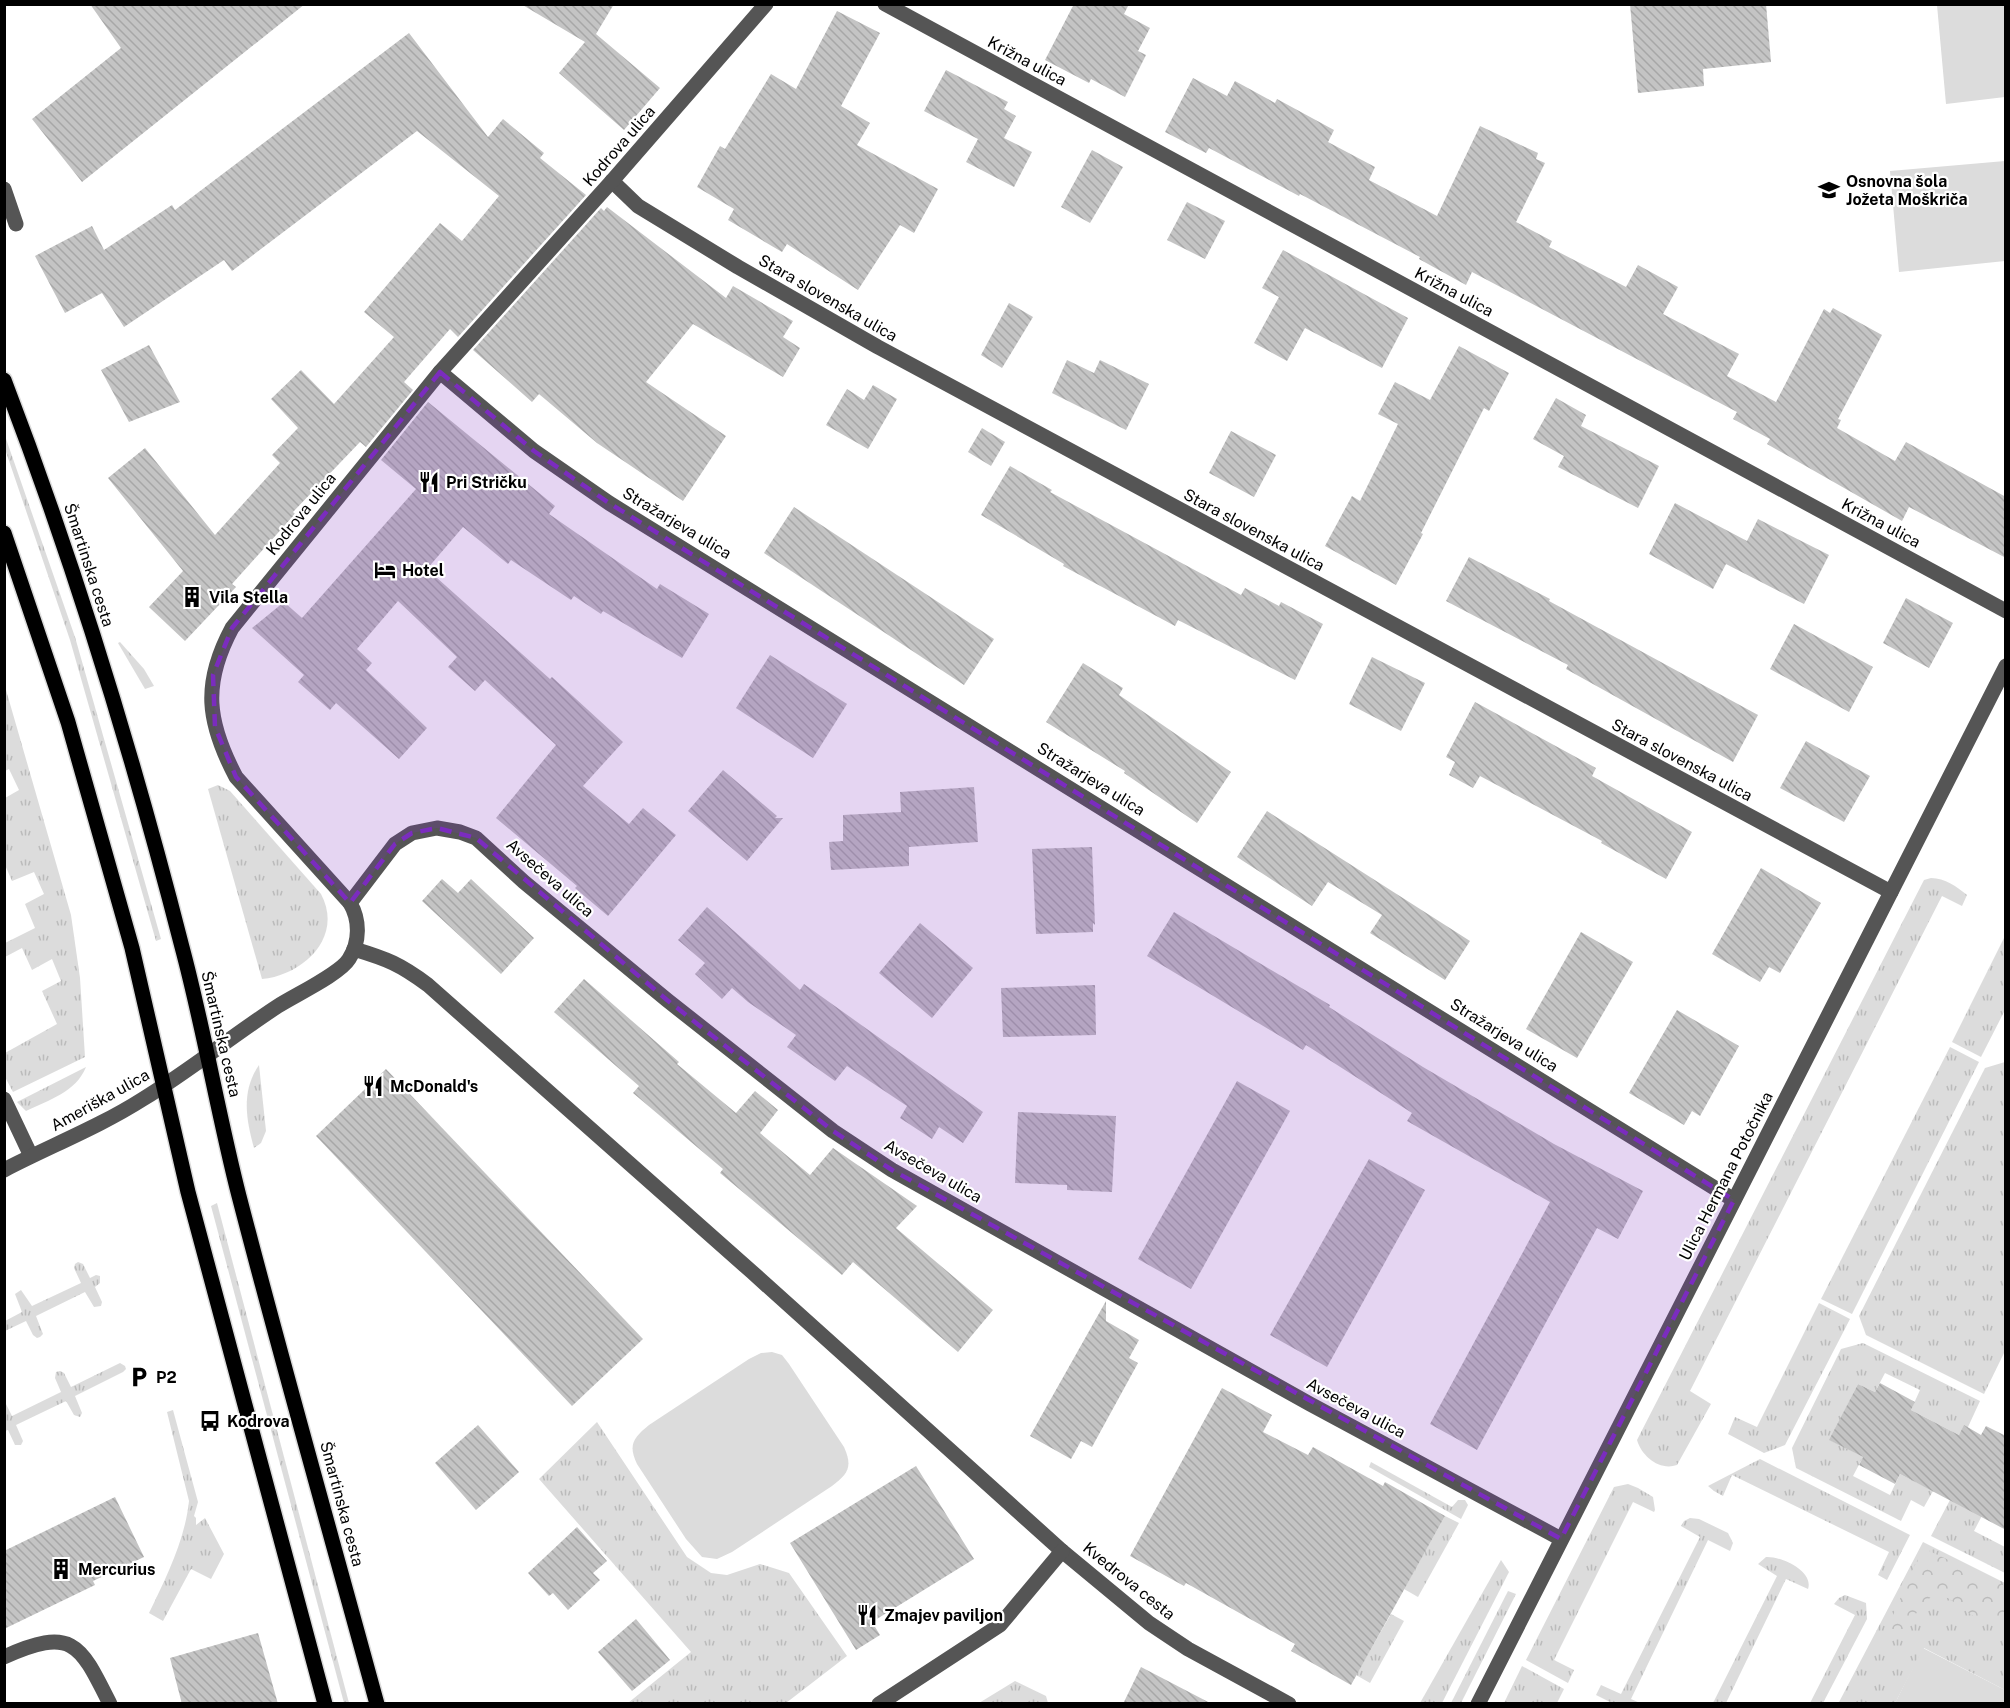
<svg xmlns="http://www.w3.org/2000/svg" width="2010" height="1708" viewBox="0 0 2010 1708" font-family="'Public Sans',sans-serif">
	<defs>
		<pattern id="grass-tufts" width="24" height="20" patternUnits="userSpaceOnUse" patternTransform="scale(1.5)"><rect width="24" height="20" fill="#dcdcdc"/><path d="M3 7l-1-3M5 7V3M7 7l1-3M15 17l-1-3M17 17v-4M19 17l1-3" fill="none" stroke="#bbb"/></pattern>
		<pattern id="forest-crowns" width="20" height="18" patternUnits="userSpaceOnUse" patternTransform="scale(1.5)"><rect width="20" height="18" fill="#dcdcdc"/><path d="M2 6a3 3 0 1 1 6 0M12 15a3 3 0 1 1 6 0" fill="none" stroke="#bbb"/></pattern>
		<pattern id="building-back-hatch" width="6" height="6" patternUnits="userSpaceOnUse" patternTransform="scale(1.5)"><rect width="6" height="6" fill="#c4c4c4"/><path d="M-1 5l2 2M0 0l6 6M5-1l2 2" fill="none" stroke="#a7a7a7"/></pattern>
	</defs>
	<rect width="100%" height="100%" fill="#fff"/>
	<!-- grass -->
	<g fill="url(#grass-tufts)">
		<polygon points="4,433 75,637 161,939 156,941 70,640 5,449"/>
		<polygon points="120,642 144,669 154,686 145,689 118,643"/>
		<polygon points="4,683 71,915 80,978 85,1057 13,1092 5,1077 5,1053 57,1024 42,991 61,981 52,959 32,970 22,948 5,957 5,943 35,928 25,904 44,894 34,872 12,881 5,865 5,798 19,790 9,769 5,771"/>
		<path d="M218,785L230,791L321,894C344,937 303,975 262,979L208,789Z"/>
		<path d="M1931,878C1945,878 1957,887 1967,895L1962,906L1942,896L1690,1391L1711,1404L1677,1465C1660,1471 1642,1457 1637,1440L1924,880Z"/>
		<polygon points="2005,936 2005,1010 1981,1057 1952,1042"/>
		<polygon points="1950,1047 1979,1062 1852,1314 1821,1299"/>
		<polygon points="2005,1062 2005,1351 1984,1394 1866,1335 1859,1316 1985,1068"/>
		<path d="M259,1065L266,1131L261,1143L254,1148C246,1119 241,1091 259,1065Z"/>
		<path d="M86,1067C76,1092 49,1100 26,1111L17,1102Z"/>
		<polygon points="217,1203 349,1703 344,1703 211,1206"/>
		<polygon points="78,1262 83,1264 90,1278 96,1275 100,1276 100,1283 95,1287 102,1302 101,1306 94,1307 85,1292 36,1316 43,1334 40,1337 37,1338 33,1335 26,1321 5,1331 5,1321 22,1312 15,1294 21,1290 32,1306 81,1283 74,1268 75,1264"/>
		<polygon points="1819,1303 1850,1319 1785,1445 1764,1453 1728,1434 1735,1417 1757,1427"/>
		<polygon points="1863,1343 1980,1401 1968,1427 1959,1435 1911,1410 1920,1390 1885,1373 1875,1392 1858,1384 1830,1440 1863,1457 1853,1476 1890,1495 1900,1474 1933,1491 1924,1507 1911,1500 1901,1521 1796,1468 1792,1448 1841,1349"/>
		<polygon points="120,1363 125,1366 126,1369 123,1372 75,1396 82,1413 80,1417 74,1415 66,1401 16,1425 23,1441 21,1445 15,1445 8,1430 5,1431 5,1402 12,1416 61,1392 55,1378 56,1372 60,1371 64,1373 71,1387"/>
		<path d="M173,1410L198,1502L194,1516L196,1518V1525L205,1518L224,1554L211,1579L191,1569L163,1621L149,1613C166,1578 185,1540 189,1501L167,1412Z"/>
		<polygon points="597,1422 687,1557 711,1573 727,1575 760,1564 789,1573 847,1656 786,1703 628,1703 691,1652 539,1479"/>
		<polygon points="1760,1459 1910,1535 1887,1580 1878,1575 1889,1552 1732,1475 1723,1496 1714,1491 1708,1486"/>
		<polygon points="1371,1462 1452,1507 1458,1500 1465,1500 1468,1505 1461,1519 1369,1467"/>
		<polygon points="1628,1484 1638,1488 1653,1497 1655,1510 1654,1512 1633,1502 1554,1660 1574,1670 1568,1683 1526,1660 1614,1487"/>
		<polygon points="1950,1500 1986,1508 1974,1531 2005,1547 2005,1573 1931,1536"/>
		<polygon points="1445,1516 1459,1523 1418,1597 1404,1589"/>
		<polygon points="1690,1518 1699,1519 1728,1533 1733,1543 1730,1551 1708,1540 1631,1699 1640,1703 1612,1703 1596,1695 1601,1685 1621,1694 1700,1537 1681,1526 1684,1521"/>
		<polygon points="1923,1542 2005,1583 2005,1690 1924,1648 1895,1703 1838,1704"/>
		<path d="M1766,1557C1781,1556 1814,1571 1808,1589L1786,1579L1726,1703H1713L1777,1576L1758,1564Z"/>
		<polygon points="1501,1560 1509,1572 1442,1703 1420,1703"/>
		<polygon points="1508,1591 1516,1594 1461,1703 1451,1703"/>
		<polygon points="1845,1595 1866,1603 1867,1619 1823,1703 1810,1703 1855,1615 1834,1604 1839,1598"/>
		<polygon points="1391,1614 1404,1621 1370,1683 1356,1675"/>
		<polygon points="1522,1666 1564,1689 1557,1703 1504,1703"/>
		<polygon points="1015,1681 1046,1696 1048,1703 979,1703"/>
	</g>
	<!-- forest -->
	<path fill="url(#forest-crowns)" d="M1927,1550L2005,1586V1625L1976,1618L1948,1598L1931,1597C1919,1607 1913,1620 1901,1631H1891V1620L1911,1573L1920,1555Z"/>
	<!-- park -->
	<g fill="#dcdcdc">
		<polygon points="1937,5 2005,5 2005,97 1946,104"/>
		<polygon points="2005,161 2005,261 1899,272 1890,171"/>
		<path d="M772,1352L782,1355L789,1364L844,1447C853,1467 848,1474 832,1486L732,1552L717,1559L702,1557L686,1539L637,1464C628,1445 633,1438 649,1425L749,1359L761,1353Z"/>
		<polygon points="1923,1648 2005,1690 2005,1703 1895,1703"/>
	</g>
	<!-- building -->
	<g fill="url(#building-back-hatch)">
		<polygon points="90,4 305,4 82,182 32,119 121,48"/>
		<polygon points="521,4 614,4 596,34 660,88 624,130 559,73 585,42"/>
		<polygon points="1074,4 1129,4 1124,14 1150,28 1138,51 1146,55 1125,97 1091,79 1089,83 1045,60"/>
		<polygon points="1630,4 1766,4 1771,62 1703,69 1704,86 1638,93"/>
		<polygon points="837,11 880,33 841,106 870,123 857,145 938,189 914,233 900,225 858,290 787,244 782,252 728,220 734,209 697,187 720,146 725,149 771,74 796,89"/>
		<polygon points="409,33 488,137 503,119 544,153 540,158 586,195 458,337 450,329 404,382 413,390 366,447 360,442 293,512 295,514 232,584 236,587 185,641 149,607 183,571 108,478 145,448 215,535 280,463 272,455 298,428 271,399 301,370 334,404 394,337 364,312 440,223 462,241 499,196 417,131 232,271 224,260 124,327 102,293 65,313 35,256 92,226 104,250 172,205 175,210"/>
		<polygon points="946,70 1008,102 1004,109 1016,116 1004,138 1032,152 1014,187 966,162 978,139 924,111"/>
		<polygon points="1193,78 1227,96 1235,81 1275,103 1277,99 1334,130 1328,142 1375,167 1369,180 1437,216 1480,126 1538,153 1536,159 1545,163 1516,222 1552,241 1549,247 1626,287 1638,265 1678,287 1663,314 1739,354 1727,376 1776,402 1824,309 1830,313 1833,308 1882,335 1838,419 1841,420 1837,428 1895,461 1906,442 2006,497 2006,558 1909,507 1902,521 1767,444 1770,439 1733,419 1737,412 1472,272 1466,285 1419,259 1420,257 1300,194 1299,196 1209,148 1206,153 1165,132"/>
		<polygon points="1092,150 1123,167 1090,223 1061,207"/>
		<polygon points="1187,202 1225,221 1205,259 1167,240"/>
		<polygon points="607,207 726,298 733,286 793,321 783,337 800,348 783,377 693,324 646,382 726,436 683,501 597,443 539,394 532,402 473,350 601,208 604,211"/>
		<polygon points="1283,250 1408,318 1382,368 1305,328 1287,361 1254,343 1279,297 1262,288"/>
		<polygon points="1009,303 1033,317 1002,368 981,355"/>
		<polygon points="149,345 180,402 129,422 101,370"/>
		<polygon points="1459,346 1509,373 1489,411 1484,408 1421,533 1423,534 1396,585 1325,546 1352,496 1360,501 1398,424 1378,414 1395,382 1430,400"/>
		<polygon points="1067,360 1094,373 1100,360 1149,384 1126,430 1052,393"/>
		<polygon points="873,385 897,399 868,449 826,425 847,389 864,400"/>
		<polygon points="1556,398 1586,415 1581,426 1659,466 1638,508 1558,467 1564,456 1533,439"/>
		<polygon points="428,402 555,506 549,514 657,589 660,584 709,614 682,658 603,611 601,614 574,596 571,600 511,560 508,564 463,527 427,569 550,679 552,677 623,742 583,786 629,824 643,808 676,835 608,916 575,888 577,886 496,818 556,745 485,680 475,691 448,667 457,657 398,601 357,649 372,663 366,670 427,728 399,759 336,703 330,710 298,682 304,675 252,628 284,602 302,618 416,489 381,460"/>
		<polygon points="982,428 1005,442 991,466 968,452"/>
		<polygon points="1231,431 1276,455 1254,497 1209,473"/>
		<polygon points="1010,466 1052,490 1050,492 1241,595 1245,588 1279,606 1281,602 1323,624 1295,680 1178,620 1175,626 1063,566 1064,564 981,515"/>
		<polygon points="1675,503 1747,541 1758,519 1829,555 1804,604 1726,564 1713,589 1649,554"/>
		<polygon points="794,507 994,639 964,685 764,553"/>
		<polygon points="1469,557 1550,599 1549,601 1758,715 1733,762 1566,669 1568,665 1446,601"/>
		<polygon points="1906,598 1953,623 1929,668 1883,643"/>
		<polygon points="1794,624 1873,667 1849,712 1770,669"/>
		<polygon points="770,655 847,704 813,758 736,708"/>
		<polygon points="1372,657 1425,683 1401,731 1349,704"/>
		<polygon points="1083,663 1123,688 1119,695 1231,772 1197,823 1124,773 1125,771 1046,722"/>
		<polygon points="1475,702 1596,768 1592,776 1692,832 1666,879 1601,843 1602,841 1480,776 1473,788 1449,775 1455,762 1446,757"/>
		<polygon points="1806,741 1870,776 1844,822 1780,788"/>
		<polygon points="723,770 777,816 775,818 783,818 747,861 688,811"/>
		<polygon points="974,787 978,842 909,847 909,866 831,870 829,842 843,841 843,815 901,812 900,792"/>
		<polygon points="1267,811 1470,941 1445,980 1370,933 1382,915 1328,882 1312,906 1237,857"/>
		<polygon points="1092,847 1095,925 1093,923 1093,932 1036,934 1032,849"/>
		<polygon points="1761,868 1821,903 1780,973 1769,967 1760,982 1712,954"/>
		<polygon points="442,879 458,893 471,879 534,938 501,974 422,901"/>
		<polygon points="707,907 800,990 804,984 983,1112 963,1143 939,1127 932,1139 900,1118 907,1106 847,1066 835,1081 787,1047 796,1035 748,1002 732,988 722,999 695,974 705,963 678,940"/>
		<polygon points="1174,912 1330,1005 1329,1007 1423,1067 1554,1144 1643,1191 1618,1239 1597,1228 1477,1450 1430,1424 1550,1202 1407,1121 1412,1113 1306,1045 1303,1050 1147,956"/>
		<polygon points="920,923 973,968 932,1018 879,973"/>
		<polygon points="1581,932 1633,962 1577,1058 1526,1029"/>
		<polygon points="584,979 679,1062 677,1064 736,1113 755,1091 778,1110 760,1133 810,1175 833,1148 917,1206 896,1228 993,1310 958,1352 853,1262 842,1275 720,1173 723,1169 633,1093 639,1086 554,1012"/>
		<polygon points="1095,985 1096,1035 1003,1037 1001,988"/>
		<polygon points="1677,1010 1739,1046 1700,1116 1692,1111 1684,1125 1629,1093"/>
		<polygon points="386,1069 643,1339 572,1406 316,1136"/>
		<polygon points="1237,1081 1290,1111 1191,1289 1138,1259"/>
		<polygon points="1018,1112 1116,1116 1112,1192 1067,1190 1067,1185 1015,1183"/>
		<polygon points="1369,1159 1425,1190 1327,1367 1270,1335"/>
		<polygon points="1106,1301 1106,1321 1139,1340 1129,1358 1138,1363 1092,1447 1081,1441 1071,1459 1030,1436"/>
		<polygon points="1880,1383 1915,1402 1911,1410 1959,1435 1964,1425 1981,1435 1986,1426 2006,1436 2006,1530 1900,1474 1895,1484 1859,1465 1863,1457 1829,1440 1858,1384 1875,1392"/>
		<polygon points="1222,1388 1272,1415 1263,1432 1308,1455 1313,1447 1383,1486 1385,1482 1445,1516 1351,1685 1291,1651 1295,1644 1186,1583 1184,1586 1130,1556"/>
		<polygon points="478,1425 519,1472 476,1510 435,1463"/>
		<polygon points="916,1466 974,1559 872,1622 880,1635 856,1650 790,1543"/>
		<polygon points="115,1497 144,1557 93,1581 95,1585 4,1629 4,1551"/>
		<polygon points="577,1527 607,1561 593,1573 600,1580 568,1610 553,1593 549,1596 528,1573"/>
		<polygon points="636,1619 670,1660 632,1691 598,1652"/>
		<polygon points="258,1633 278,1704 182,1704 170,1658"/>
		<polygon points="1141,1667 1212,1704 1123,1704"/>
	</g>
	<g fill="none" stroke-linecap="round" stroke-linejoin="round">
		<defs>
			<g id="major">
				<path d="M4,380C75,565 133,755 182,947C204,1029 218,1114 239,1196C283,1366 331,1535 377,1704"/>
				<polyline points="4,533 68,722 132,948 188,1192 325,1704"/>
			</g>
		</defs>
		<!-- major casing -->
		<use href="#major" stroke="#dbdbdb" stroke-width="18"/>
		<!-- minor -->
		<g stroke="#555" stroke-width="15">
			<polyline points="885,4 2006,611"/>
			<polyline points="612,181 638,206 738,267 878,347 1891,892"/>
			<polyline points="4,189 16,224"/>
			<polyline points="440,372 534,451 609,503 1734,1200"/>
			<polyline points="350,903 395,844 412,833 437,828 460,832 476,838 524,882 667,1000 833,1131 892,1170 1310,1404 1561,1539"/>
			<path d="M354,949C387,959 400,964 428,985L752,1272L1062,1551L1149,1623L1188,1649L1289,1704"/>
			<polyline points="4,1099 31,1156"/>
			<path d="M4,1170C50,1146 99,1127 143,1099C189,1071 232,1036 278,1006C295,995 340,974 349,959C360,942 360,920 350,903L236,777C207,722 202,684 232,628L440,372L612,181L766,4"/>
			<path d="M4,1657C73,1626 80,1644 110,1704"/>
			<polyline points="879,1704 1000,1625 1062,1551"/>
			<polyline points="1478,1704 2006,666"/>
		</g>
		<!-- major -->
		<use href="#major" stroke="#000" stroke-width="15"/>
	</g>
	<!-- marked area -->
	<path fill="#7b2cbf" fill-opacity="0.2" stroke="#7b2cbf" stroke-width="4.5" stroke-dasharray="12 8" stroke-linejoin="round" d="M440,372L534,451L609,503L1734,1200L1561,1539L892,1170L833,1131L667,1000L476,838L437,828L412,833L395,844L350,903L236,777L215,727L213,675L232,628Z"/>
	<!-- icons -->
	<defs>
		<symbol id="school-bare" viewBox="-9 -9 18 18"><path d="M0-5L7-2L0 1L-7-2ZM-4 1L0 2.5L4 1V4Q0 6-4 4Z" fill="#000" stroke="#fff" stroke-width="2.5" paint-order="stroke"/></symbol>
		<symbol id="restaurant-bare" viewBox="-9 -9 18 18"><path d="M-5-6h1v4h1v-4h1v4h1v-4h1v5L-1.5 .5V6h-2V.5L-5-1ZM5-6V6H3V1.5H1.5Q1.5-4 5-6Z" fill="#000" stroke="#fff" stroke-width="2.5" paint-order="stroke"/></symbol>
		<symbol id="hotel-bare" viewBox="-9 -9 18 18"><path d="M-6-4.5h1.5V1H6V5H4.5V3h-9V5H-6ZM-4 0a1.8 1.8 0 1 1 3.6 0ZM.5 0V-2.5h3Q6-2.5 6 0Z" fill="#000" stroke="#fff" stroke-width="2.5" paint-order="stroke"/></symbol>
		<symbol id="building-bare" viewBox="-9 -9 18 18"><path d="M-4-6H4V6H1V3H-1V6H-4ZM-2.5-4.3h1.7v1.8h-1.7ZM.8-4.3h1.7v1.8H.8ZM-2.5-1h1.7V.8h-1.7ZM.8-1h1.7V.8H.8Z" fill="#000" stroke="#fff" stroke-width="2.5" paint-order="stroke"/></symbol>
		<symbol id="parking-bare" viewBox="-9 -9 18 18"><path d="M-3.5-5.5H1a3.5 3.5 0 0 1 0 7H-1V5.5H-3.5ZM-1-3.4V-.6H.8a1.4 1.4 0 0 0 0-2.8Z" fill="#000" stroke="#fff" stroke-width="2.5" paint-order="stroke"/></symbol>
		<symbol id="bus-bare" viewBox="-9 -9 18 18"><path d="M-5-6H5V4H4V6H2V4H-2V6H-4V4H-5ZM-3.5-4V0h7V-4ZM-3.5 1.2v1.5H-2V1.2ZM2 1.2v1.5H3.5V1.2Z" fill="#000" stroke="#fff" stroke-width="2.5" paint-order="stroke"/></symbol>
	</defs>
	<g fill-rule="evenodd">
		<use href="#school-bare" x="1814" y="175" width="30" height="30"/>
		<use href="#restaurant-bare" x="414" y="467" width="30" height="30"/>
		<use href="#hotel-bare" x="370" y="555" width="30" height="30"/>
		<use href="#building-bare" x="177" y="582" width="30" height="30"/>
		<use href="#restaurant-bare" x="358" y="1071" width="30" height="30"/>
		<use href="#parking-bare" x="124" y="1362" width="30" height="30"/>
		<use href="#bus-bare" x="195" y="1406" width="30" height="30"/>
		<use href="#building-bare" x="46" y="1554" width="30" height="30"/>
		<use href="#restaurant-bare" x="852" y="1600" width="30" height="30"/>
	</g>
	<g text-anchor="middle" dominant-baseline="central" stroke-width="4.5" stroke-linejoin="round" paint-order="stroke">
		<!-- street labels -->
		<g font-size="16" fill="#000" stroke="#fff">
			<text transform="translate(1027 61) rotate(28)">Križna ulica</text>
			<text transform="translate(619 146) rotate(-49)">Kodrova ulica</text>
			<text transform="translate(1454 292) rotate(28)">Križna ulica</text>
			<text transform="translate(828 298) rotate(30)">Stara slovenska ulica</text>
			<text transform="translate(301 514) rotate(-51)">Kodrova ulica</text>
			<text transform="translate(677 523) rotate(31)">Stražarjeva ulica</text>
			<text transform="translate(1881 523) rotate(28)">Križna ulica</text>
			<text transform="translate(1254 530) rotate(28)">Stara slovenska ulica</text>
			<text transform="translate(89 565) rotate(72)">Šmartinska cesta</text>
			<text transform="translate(1682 760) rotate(28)">Stara slovenska ulica</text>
			<text transform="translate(1091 779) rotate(32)">Stražarjeva ulica</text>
			<text transform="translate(550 878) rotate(41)">Avsečeva ulica</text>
			<text transform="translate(221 1034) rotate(77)">Šmartinska cesta</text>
			<text transform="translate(1504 1035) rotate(32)">Stražarjeva ulica</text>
			<text transform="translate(100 1100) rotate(-29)">Ameriška ulica</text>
			<text transform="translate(933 1171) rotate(30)">Avsečeva ulica</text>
			<text transform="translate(1726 1176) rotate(-63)">Ulica Hermana Potočnika</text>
			<text transform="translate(1356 1408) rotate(28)">Avsečeva ulica</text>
			<text transform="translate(342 1504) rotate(75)">Šmartinska cesta</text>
			<text transform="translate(1129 1581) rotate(39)">Kvedrova cesta</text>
		</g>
		<!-- poi labels -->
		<g font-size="16" font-weight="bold" fill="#000" stroke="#fff" text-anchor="start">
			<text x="1846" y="181">Osnovna šola<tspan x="1846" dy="18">Jožeta Moškriča</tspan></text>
			<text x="446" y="482">Pri Stričku</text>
			<text x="402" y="570">Hotel</text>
			<text x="209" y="597">Vila Stella</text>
			<text x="390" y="1086">McDonald's</text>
			<text x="156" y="1377">P2</text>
			<text x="227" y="1421">Kodrova</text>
			<text x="78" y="1569">Mercurius</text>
			<text x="884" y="1615">Zmajev paviljon</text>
		</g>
	</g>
	<!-- border -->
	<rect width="2010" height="1708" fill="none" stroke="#000000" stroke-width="12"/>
</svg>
